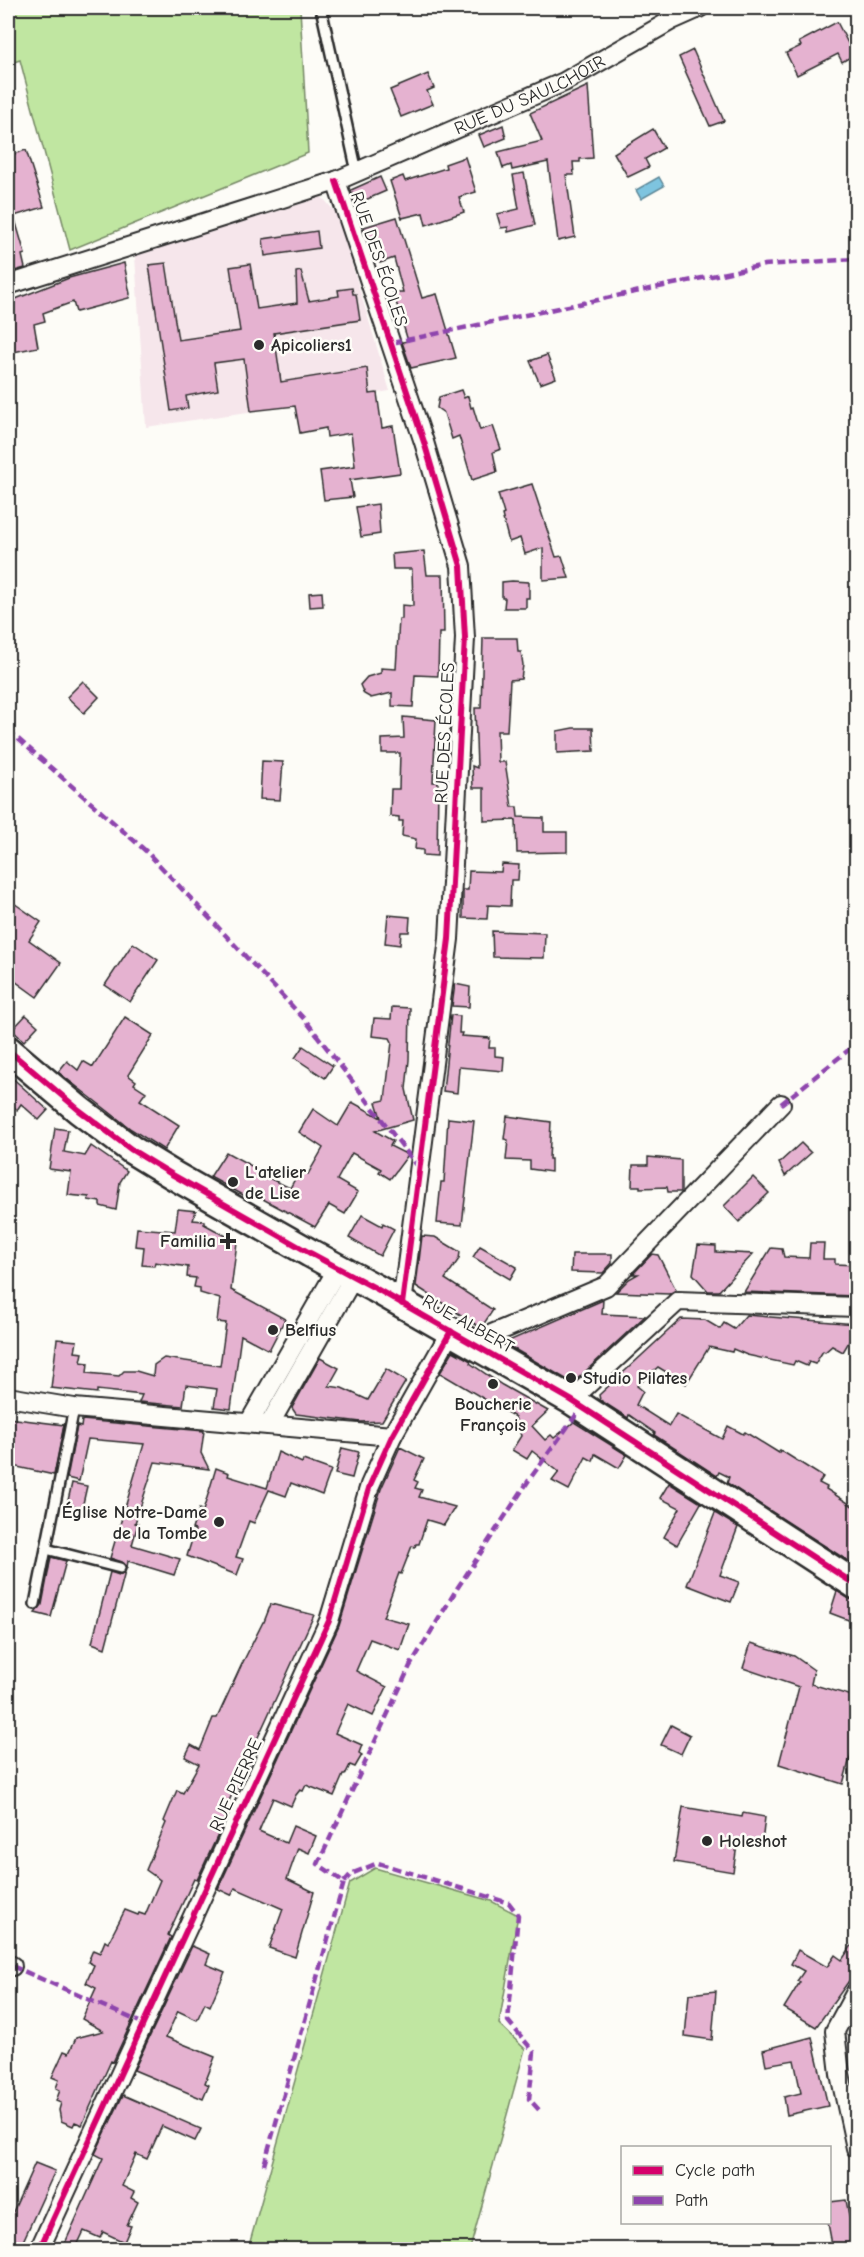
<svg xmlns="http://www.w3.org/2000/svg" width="864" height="2257" viewBox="0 0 864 2257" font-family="'Comic Neue',sans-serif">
	<rect width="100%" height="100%" fill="#fdfcf7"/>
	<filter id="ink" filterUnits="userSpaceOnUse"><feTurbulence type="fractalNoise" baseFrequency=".0167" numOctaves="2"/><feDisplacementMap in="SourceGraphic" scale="12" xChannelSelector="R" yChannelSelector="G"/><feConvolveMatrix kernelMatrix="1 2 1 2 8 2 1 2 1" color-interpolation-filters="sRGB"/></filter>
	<g filter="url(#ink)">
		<!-- built -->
		<polygon fill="#f6e6eb" points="322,197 337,214 390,391 146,427 135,256"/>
		<!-- green -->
		<g fill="#c0e6a1" stroke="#768866" stroke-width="1.5">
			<polygon points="8,8 300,8 308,153 70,250 20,60 8,64"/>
			<polygon points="375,1868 491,1901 518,1915 499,2024 525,2049 470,2249 248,2249 350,1883"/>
		</g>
		<!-- water -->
		<polygon fill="#7ec4df" stroke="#5d8797" stroke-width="1.5" points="659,177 664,186 641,199 636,190"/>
		<!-- building -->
		<g fill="#e5b2d0" stroke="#2b2b2b" stroke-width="1.5">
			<polygon points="837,22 854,55 842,62 838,54 797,75 786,53 801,46 799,42"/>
			<polygon points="693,50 724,121 710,126 679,57"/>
			<polygon points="428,74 434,88 427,91 433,104 401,117 390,90"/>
			<polygon points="588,86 593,158 580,159 580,162 573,162 574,175 566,175 575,237 558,241 548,162 512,170 511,165 503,168 498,152 542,141 530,113"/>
			<polygon points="503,125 506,138 484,147 479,135"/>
			<polygon points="653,129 664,148 645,159 649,167 628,177 614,153"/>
			<polygon points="26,150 44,207 14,216 25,254 22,255 25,268 11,272 8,258 8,156"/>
			<polygon points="465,157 476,192 459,197 464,212 426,225 423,213 402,218 390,181 403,176 405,181 446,168 445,164"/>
			<polygon points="524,173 535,225 508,232 508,227 501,228 497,214 519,209 513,175"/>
			<polygon points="380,177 386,191 356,204 351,190"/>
			<polygon points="397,217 422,298 437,294 456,358 411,368 402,342 408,341 393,292 403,292 394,258 380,263 374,246 371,247 364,227"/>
			<polygon points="317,231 319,248 265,256 263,239"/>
			<polygon points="124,263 130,294 129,298 76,312 73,302 43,313 45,321 34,324 38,347 8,353 8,334 12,333 9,323 12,322 8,302 69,278"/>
			<polygon points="166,263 178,340 240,331 230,267 250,264 257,309 297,303 296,272 301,271 309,301 339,296 338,290 352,288 353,294 356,294 360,320 274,333 281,382 367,368 370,394 377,393 382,428 393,426 400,473 350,480 353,497 324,500 320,471 355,466 351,433 327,437 326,428 300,433 295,406 251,411 244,359 214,363 218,390 186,396 188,408 171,411 149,265"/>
			<polygon points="547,355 556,378 540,384 530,361"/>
			<polygon points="461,390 464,398 468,396 471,408 473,407 480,430 493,426 501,449 493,452 497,472 472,480 459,436 452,439 444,413 437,408 439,397"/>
			<polygon points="532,484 556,557 562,556 569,578 543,580 543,548 525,554 520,538 509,542 502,515 504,514 498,494"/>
			<polygon points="378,504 380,534 361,537 356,507"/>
			<polygon points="424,551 427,575 443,575 444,633 439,633 438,676 415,675 413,707 392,706 392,693 371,698 364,694 360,685 367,677 381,673 381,668 396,669 399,619 402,619 402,605 413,606 412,569 393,569 392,554"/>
			<polygon points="512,581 529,582 529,598 526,598 526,608 504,608 505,598 502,598 502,582"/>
			<polygon points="322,592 323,606 310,607 309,593"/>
			<polygon points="483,638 517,638 518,652 521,652 523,665 521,679 510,680 507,731 497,731 498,762 505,762 512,807 517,807 518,817 544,818 544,832 567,832 567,852 517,853 516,820 484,821 484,788 473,788 472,766 477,768 475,708 481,708"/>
			<polygon points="83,681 99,697 84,713 67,697"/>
			<polygon points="403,717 436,720 433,782 438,782 437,856 423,855 423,850 415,849 416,839 402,836 403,821 399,821 399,817 390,816 391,789 399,789 400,753 382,753 382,739 404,738"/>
			<polygon points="573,728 593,728 594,751 557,753 557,731"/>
			<polygon points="262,761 283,762 280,800 260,799"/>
			<polygon points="502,864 519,865 518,880 511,880 510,906 488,905 487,919 463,918 463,890 468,890 469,871 501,872"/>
			<polygon points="8,899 41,922 29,940 61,963 37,997 8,976"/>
			<polygon points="388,915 410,917 409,932 401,932 400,945 385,943"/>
			<polygon points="492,931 545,933 544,958 493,957"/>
			<polygon points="133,943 158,960 130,1002 105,985"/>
			<polygon points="455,984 470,987 469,1007 452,1006"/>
			<polygon points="392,1007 410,1008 409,1060 406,1089 413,1120 375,1131 393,1141 390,1146 408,1155 390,1179 379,1172 381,1169 352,1153 337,1180 358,1192 345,1214 329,1205 315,1227 248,1191 245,1196 210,1177 226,1152 259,1170 258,1173 290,1188 300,1170 308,1174 323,1148 299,1132 313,1109 338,1126 352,1102 381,1118 376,1102 385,1100 392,1042 390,1038 372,1036 374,1018 391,1019"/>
			<polygon points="26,1015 38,1026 24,1041 12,1030"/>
			<polygon points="451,1015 460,1016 459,1033 462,1033 461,1036 490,1038 489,1048 495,1048 495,1056 504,1057 503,1071 459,1067 457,1093 443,1091"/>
			<polygon points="125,1017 153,1035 128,1075 136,1081 134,1084 146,1092 140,1100 179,1125 164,1150 131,1129 58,1072 67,1061 78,1070 83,1061 93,1067"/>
			<polygon points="303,1046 333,1066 325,1078 295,1058"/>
			<polygon points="8,1074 48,1110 39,1120 21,1104 17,1110 8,1101"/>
			<polygon points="507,1116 551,1122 549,1159 551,1159 551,1172 530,1169 530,1161 506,1160 508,1140 504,1139"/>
			<polygon points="448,1118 474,1121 462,1225 437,1223 441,1182 444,1182"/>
			<polygon points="55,1128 68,1130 64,1152 85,1156 91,1146 127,1171 120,1182 116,1210 100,1206 100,1202 88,1200 89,1197 68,1195 71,1172 49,1169"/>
			<polygon points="801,1143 811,1153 785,1176 779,1163"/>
			<polygon points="648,1157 681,1160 681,1192 668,1192 667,1187 640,1188 640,1186 632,1186 633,1165 648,1165"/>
			<polygon points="753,1177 769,1193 739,1222 724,1206"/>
			<polygon points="178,1209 196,1211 193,1220 204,1221 204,1224 237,1242 231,1290 285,1319 269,1350 241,1335 231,1409 214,1407 217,1389 186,1385 183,1406 139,1402 142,1395 97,1390 97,1393 51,1388 57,1339 77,1341 75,1352 83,1353 81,1362 88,1363 87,1373 119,1376 124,1371 136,1371 153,1376 154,1365 164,1358 220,1366 226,1323 217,1322 220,1299 200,1293 200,1288 194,1287 196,1278 187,1277 188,1267 155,1262 154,1266 142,1265 144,1247 135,1246 137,1228 175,1231"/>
			<polygon points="362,1215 382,1226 383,1223 394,1229 380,1256 349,1238"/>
			<polygon points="422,1236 435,1237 460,1252 459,1259 445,1279 493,1310 481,1328 416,1286"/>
			<polygon points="810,1243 824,1243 823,1259 835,1259 835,1264 856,1265 856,1296 744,1292 771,1248 782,1249 784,1257 809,1258"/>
			<polygon points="698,1245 716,1246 716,1252 753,1254 719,1291 708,1291 693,1274"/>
			<polygon points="480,1246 517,1267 510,1279 473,1257"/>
			<polygon points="572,1254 612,1254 612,1263 603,1273 571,1272"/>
			<polygon points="652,1254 658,1255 676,1290 669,1294 616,1292 629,1279 638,1274 633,1274"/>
			<polygon points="603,1300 602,1314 645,1316 574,1382 571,1382 504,1343"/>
			<polygon points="746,1315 856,1324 856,1330 843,1352 832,1346 825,1352 823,1351 815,1364 809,1362 807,1366 795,1361 793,1365 747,1355 733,1349 732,1352 709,1347 686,1384 658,1367 637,1386 643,1391 636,1405 669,1426 676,1414 722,1439 728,1426 743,1434 745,1432 779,1453 780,1450 823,1477 819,1483 827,1487 826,1489 856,1508 856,1566 727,1483 729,1477 719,1472 717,1476 654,1435 655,1433 629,1415 628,1418 600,1400 599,1395 681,1319 705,1320 720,1329 724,1323 734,1329"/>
			<polygon points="453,1351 471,1361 470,1363 502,1385 548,1411 532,1426 545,1440 551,1435 554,1438 574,1422 627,1455 619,1468 595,1454 593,1461 586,1457 569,1490 552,1481 559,1472 532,1451 527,1459 512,1450 521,1436 515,1417 440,1373"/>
			<polygon points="320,1358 339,1368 329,1386 342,1388 368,1400 386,1369 406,1381 382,1421 361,1422 296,1414 292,1408"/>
			<polygon points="8,1418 64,1425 54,1475 8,1465"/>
			<polygon points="82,1420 204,1431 201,1453 209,1469 155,1462 135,1523 138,1524 132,1545 180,1559 174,1575 128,1561 127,1567 122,1562 110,1558 144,1444 88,1439 79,1481 67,1478 77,1426 81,1427"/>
			<polygon points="400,1447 424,1459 414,1480 418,1482 415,1488 422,1490 419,1497 455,1507 444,1525 427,1520 419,1544 416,1544 415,1547 412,1546 401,1574 399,1573 383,1617 409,1624 400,1650 370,1639 356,1671 387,1687 373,1716 348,1704 335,1733 362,1745 359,1753 362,1755 355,1767 350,1765 345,1775 343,1775 334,1796 306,1785 303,1791 300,1790 296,1795 291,1806 273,1798 259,1831 286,1843 293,1826 316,1836 309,1853 298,1848 287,1879 314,1892 295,1957 269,1948 283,1909 235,1888 231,1895 218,1889 339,1626 381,1489"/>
			<polygon points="342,1448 359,1452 352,1478 335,1474"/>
			<polygon points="278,1452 302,1463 303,1460 331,1470 322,1495 291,1483 286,1496 269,1490 254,1523 249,1521 236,1557 243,1559 237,1575 187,1556 195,1530 192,1529 199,1509 203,1511 216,1468 229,1473 228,1476 267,1488"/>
			<polygon points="72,1483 87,1486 82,1508 67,1505"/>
			<polygon points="669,1483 701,1503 677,1545 664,1537 680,1508 660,1498"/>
			<polygon points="715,1513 738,1527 720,1575 739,1582 731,1602 687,1585"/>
			<polygon points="51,1557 66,1561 51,1617 35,1613 42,1605"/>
			<polygon points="110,1572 119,1575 125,1572 105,1648 92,1643"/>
			<polygon points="837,1591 848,1598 856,1601 856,1616 853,1614 851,1621 830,1613"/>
			<polygon points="271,1604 314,1615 254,1746 246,1764 250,1766 239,1789 235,1788 224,1812 228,1813 197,1880 194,1879 170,1930 168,1935 171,1937 113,2062 111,2061 82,2125 75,2122 73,2126 61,2121 59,2110 61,2103 56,2101 60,2090 56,2088 59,2080 52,2077 64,2051 69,2053 76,2038 103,2031 82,2019 96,1988 86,1983 94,1965 88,1962 93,1950 100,1953 105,1941 108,1943 125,1910 138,1915 139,1913 145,1915 160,1880 146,1870 166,1823 164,1821 177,1790 183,1793 199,1764 185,1757 191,1745 200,1750 213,1718 217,1718 241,1666 263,1622 264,1622"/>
			<polygon points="751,1643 794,1656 814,1670 811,1684 856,1697 856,1736 843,1784 779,1764 799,1687 743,1668"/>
			<polygon points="671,1725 690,1735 681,1754 661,1745"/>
			<polygon points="683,1807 742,1817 743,1813 765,1817 762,1843 738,1839 733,1872 674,1862"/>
			<polygon points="856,1939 856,1971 816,2027 784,2008 800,1982 797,1981 804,1971 791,1964 798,1950 827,1967 835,1955 842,1960"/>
			<polygon points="192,1946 210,1954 206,1964 225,1972 210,2006 205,2003 197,2020 178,2011 166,2037 215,2057 205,2083 209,2085 203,2099 134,2070"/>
			<polygon points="716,1991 712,2040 685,2036 689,1994"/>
			<polygon points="812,2037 828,2106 787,2115 784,2097 801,2093 794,2060 766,2065 763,2050"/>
			<polygon points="123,2095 201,2129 195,2141 162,2126 147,2159 136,2154 122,2186 134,2192 131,2198 138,2202 127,2225 131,2226 124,2242 103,2232 100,2238 84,2231 75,2250 62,2250 103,2158 95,2154"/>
			<polygon points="35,2163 55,2171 19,2250 8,2250 8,2223"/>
			<polygon points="846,2200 856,2250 833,2250 828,2223 830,2202"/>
		</g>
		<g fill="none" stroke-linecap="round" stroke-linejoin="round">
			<defs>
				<g id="lane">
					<polyline points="321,8 357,172"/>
					<polyline points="46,1549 120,1568"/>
					<polyline points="35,1604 74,1408"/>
				</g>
				<g id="street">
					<polyline points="336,181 424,442 461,566 465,638 449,939 402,1304"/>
					<path id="s1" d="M8,285L336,181L564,82L672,20L699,8"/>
					<polyline points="481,1348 492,1334 606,1286 781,1104"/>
					<polyline points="8,1397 74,1408 392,1436"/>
					<polyline points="571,1400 678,1301 856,1307"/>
					<polyline points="249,1423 338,1268"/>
					<polyline points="269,1425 354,1276"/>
					<polyline points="8,1964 12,1966"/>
					<polyline points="856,1992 835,2031 840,2074 856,2148"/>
					<polyline points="39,2250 329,1621 370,1485 392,1436 451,1331"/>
				</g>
				<polyline id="secondary" points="8,1050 79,1110 132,1150 173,1175 310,1253 375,1288 571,1400 856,1585"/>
			</defs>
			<!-- lane casing -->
			<use href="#lane" stroke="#2b2b2b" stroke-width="14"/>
			<!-- street casing -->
			<use href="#street" stroke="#2b2b2b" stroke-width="22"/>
			<!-- secondary casing -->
			<use href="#secondary" stroke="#2b2b2b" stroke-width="32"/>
			<!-- lane -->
			<use href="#lane" stroke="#fdfcf7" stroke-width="9"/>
			<!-- street -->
			<use href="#street" stroke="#fdfcf7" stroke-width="18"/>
			<!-- secondary -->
			<use href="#secondary" stroke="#fdfcf7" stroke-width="27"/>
			<!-- quiet -->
			<g stroke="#8e44ad" stroke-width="4.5" stroke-dasharray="9 4.5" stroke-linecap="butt">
				<polyline points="392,343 764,265 856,259"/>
				<polyline points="8,730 147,852 232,942 306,1021 419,1168"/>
				<polyline points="781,1104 856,1044"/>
				<polyline points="344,1882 351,1874 378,1863 509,1903 518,1915 508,2021 534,2052 529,2099 541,2112"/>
				<polyline points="12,1966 142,2023"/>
				<polyline points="264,2165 344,1882 318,1864 410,1666 458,1587 529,1480 582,1407"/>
			</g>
			<defs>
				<g id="cycleway">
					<polyline points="336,181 424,442 461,566 465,638 449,939 402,1304"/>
					<polyline points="8,1050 79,1110 132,1150 173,1175 310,1253 375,1288 571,1400 856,1585"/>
					<polyline points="39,2250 329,1621 370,1485 392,1436 451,1331"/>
				</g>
			</defs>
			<!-- cycleway casing -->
			<use href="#cycleway" stroke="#fdfcf7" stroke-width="10"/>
			<!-- cycleway -->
			<use href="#cycleway" stroke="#d6006c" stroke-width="6"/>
		</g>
	</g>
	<!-- markers -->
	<g fill="#2b2b2b" stroke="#fdfcf7" stroke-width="2">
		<circle cx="259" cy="345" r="6"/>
		<circle cx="233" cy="1182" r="6"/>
		<path d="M225 1232h6v6h6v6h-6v6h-6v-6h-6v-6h6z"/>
		<circle cx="273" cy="1330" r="6"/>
		<circle cx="571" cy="1378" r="6"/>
		<circle cx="493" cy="1384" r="6"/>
		<circle cx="219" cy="1522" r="6"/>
		<circle cx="707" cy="1841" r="6"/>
	</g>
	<g text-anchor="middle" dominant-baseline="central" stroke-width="5" stroke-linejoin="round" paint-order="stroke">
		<!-- street labels -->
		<g font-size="18" fill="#2b2b2b" stroke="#fdfcf7">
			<text stroke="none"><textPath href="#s1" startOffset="556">RUE DU SAULCHOIR</textPath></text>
			<text transform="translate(379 259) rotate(71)">RUE DES ÉCOLES</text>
			<text transform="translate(445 733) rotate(-87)">RUE DES ÉCOLES</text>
			<text transform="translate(468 1324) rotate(29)">RUE ALBERT</text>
			<text transform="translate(236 1785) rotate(-65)">RUE PIERRE</text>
		</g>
		<!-- poi labels -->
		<g font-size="18" font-weight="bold" fill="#2b2b2b" stroke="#fdfcf7" text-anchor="start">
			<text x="271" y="345">Apicoliers1</text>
			<text x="245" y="1172">L'atelier<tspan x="245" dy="21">de Lise</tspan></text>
			<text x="216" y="1241" text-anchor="end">Familia</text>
			<text x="285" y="1330">Belfius</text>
			<text x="583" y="1378">Studio Pilates</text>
			<text x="493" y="1404" text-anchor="middle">Boucherie<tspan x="493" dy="21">François</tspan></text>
			<text x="207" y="1512" text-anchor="end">Église Notre-Dame<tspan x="207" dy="21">de la Tombe</tspan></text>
			<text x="719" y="1841">Holeshot</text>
		</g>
	</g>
	<!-- margin -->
	<rect width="864" height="2257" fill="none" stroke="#fdfcf7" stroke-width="30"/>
	<rect x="15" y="15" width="834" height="2227" fill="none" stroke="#2b2b2b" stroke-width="2" filter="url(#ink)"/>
	<!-- legend -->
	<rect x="621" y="2146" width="210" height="78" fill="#fdfcf7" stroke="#a9a8a5" stroke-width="1.5"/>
	<rect x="633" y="2166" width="30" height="9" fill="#d6006c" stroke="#a9a8a5" stroke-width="1.5"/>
	<text x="675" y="2176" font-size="18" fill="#2b2b2b">Cycle path</text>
	<rect x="633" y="2196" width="30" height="9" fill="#8e44ad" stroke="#a9a8a5" stroke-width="1.5"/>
	<text x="675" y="2206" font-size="18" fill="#2b2b2b">Path</text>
</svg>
